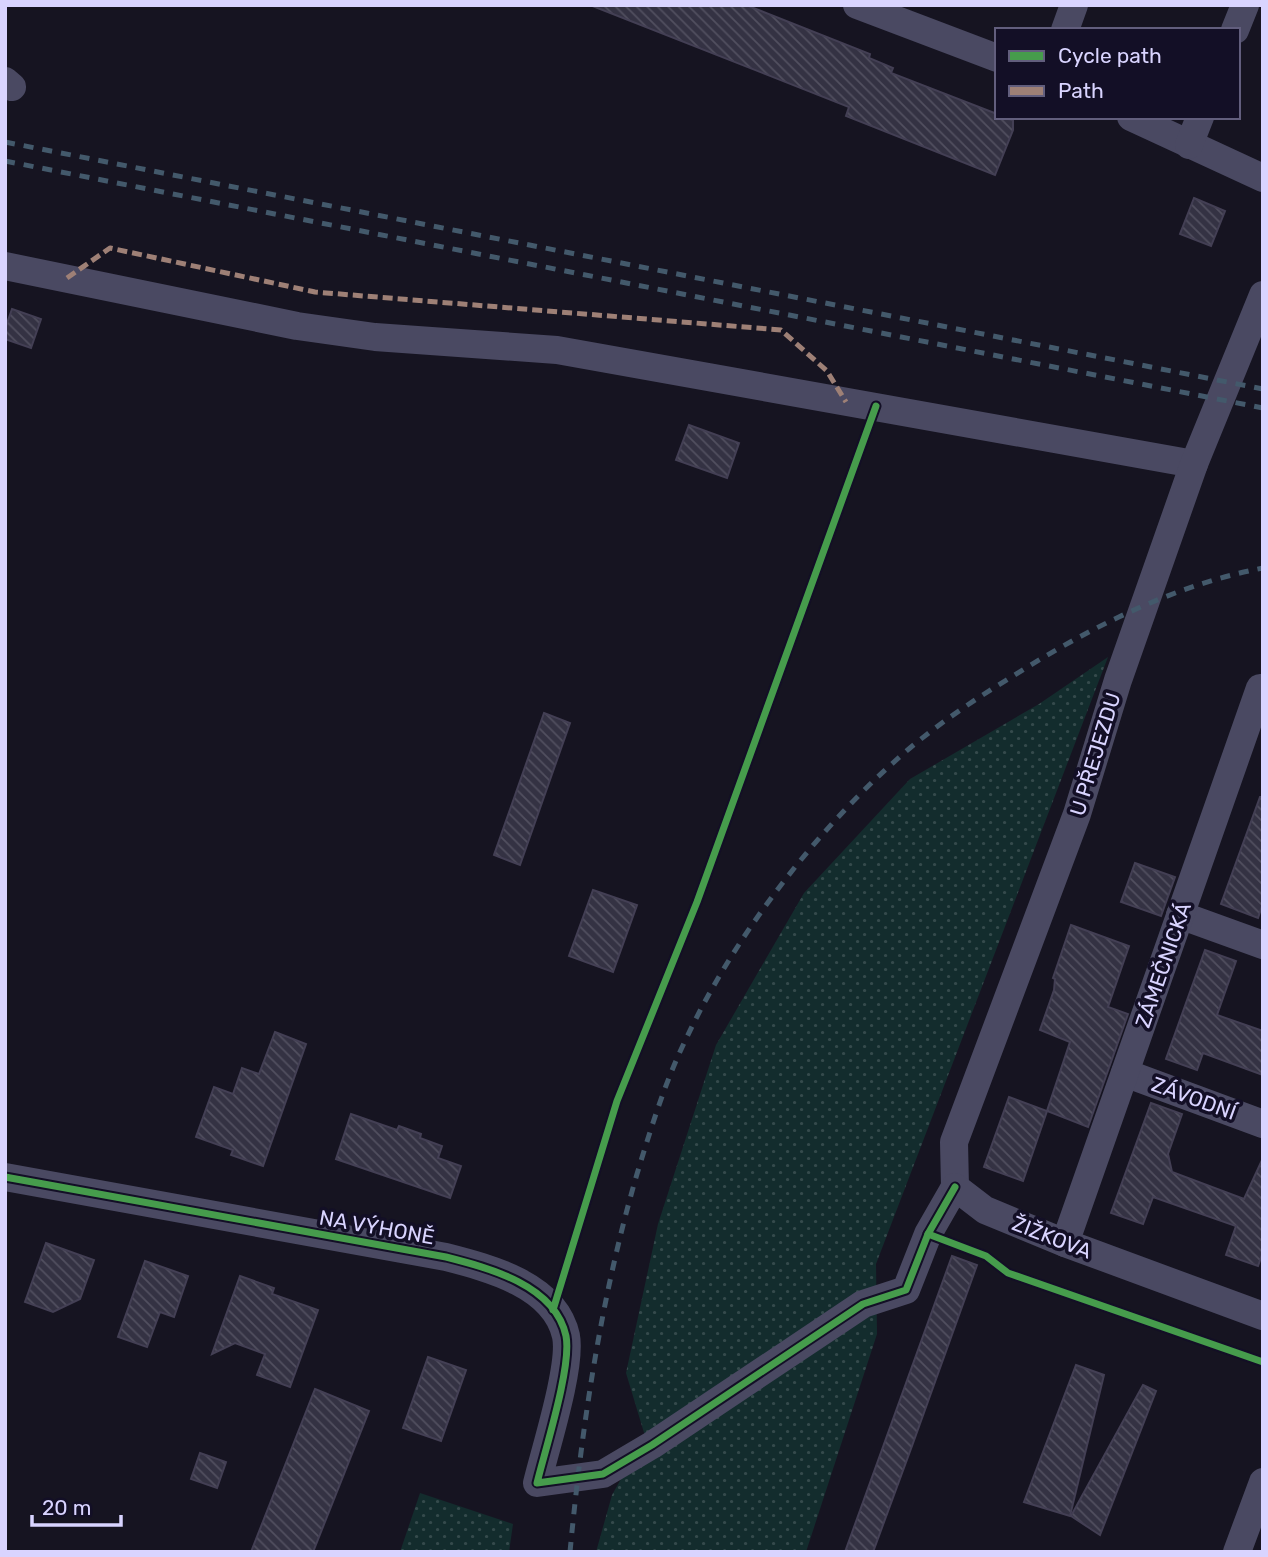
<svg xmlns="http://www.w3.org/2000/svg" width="1268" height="1557" viewBox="0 0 1268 1557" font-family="Rubik,sans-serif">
	<defs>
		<pattern id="grass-dots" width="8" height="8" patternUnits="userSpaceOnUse" patternTransform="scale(1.75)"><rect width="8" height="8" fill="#132c2d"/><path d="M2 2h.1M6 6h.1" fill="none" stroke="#354a4c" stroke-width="1.8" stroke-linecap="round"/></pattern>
		<pattern id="building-back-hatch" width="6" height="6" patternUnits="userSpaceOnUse" patternTransform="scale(1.75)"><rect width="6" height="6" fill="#343243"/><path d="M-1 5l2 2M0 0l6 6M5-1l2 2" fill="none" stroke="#514f5f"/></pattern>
	</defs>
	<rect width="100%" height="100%" fill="#161421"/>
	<!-- grass -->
	<g fill="url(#grass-dots)">
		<polygon points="1108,657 876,1264 877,1334 806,1552 596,1552 612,1495 645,1436 626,1373 658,1224 716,1045 804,893 910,779 1039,704"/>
		<polygon points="420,1493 513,1524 509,1552 400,1552"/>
	</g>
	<!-- building -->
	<g fill="url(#building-back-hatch)" stroke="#433f54" stroke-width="2">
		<polygon points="590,5 746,5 870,54 869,58 893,68 891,73 997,114 997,117 1013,120 1013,130 995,175 846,116 849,107"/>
		<polygon points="1194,198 1225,211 1211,246 1180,234"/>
		<polygon points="12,309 41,319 31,348 5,339 5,329"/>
		<polygon points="689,425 739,443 727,478 676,460"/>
		<polygon points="544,713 570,723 520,865 494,855"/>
		<polygon points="1260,797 1263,797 1263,903 1258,918 1221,904"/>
		<polygon points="1135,863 1175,877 1161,916 1121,902"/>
		<polygon points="593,890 637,905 613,972 569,956"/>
		<polygon points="1071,925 1129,946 1108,1007 1128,1014 1088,1127 1047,1111 1070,1042 1040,1030 1054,990 1055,979 1053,978"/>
		<polygon points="1205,950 1236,961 1217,1015 1263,1031 1263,1075 1203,1053 1197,1070 1166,1059"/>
		<polygon points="275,1032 306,1044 263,1166 231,1155 233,1150 196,1137 214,1087 233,1094 242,1068 259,1074"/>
		<polygon points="1009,1097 1047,1111 1023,1181 984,1167"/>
		<polygon points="1151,1103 1182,1114 1168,1154 1172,1172 1244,1199 1263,1158 1263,1252 1258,1266 1226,1255 1236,1226 1153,1197 1143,1224 1111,1213"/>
		<polygon points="351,1114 397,1130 399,1126 421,1134 420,1138 442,1146 438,1158 461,1166 450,1198 336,1159"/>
		<polygon points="46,1243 94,1260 80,1299 53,1312 25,1302"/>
		<polygon points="952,1256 977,1265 912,1446 873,1552 845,1552"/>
		<polygon points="145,1261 188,1276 174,1317 160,1312 147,1347 118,1337"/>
		<polygon points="240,1276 274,1288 272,1294 318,1310 290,1387 257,1375 265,1354 235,1343 212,1354"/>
		<polygon points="428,1357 466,1370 441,1441 403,1428"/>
		<polygon points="1076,1365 1104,1375 1070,1516 1024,1502"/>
		<polygon points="1143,1385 1156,1391 1100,1535 1071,1516"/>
		<polygon points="315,1389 369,1411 313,1552 251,1552"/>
		<polygon points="200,1453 226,1462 217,1488 191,1479"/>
	</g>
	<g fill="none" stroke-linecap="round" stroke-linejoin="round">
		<!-- minor -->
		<g stroke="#4a4962" stroke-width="28">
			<polyline points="857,5 997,58"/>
			<polyline points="1065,30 1074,5"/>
			<polyline points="1235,30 1245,5"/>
			<polyline points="5,81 12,87"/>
			<polyline points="1131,117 1263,178"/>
			<polyline points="1189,145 1200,117"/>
			<polyline points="5,266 297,326 375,337 557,350 1194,464"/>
			<polyline points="1180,915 1263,945"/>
			<polyline points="1125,1073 1263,1124"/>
			<path d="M5,1177L446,1257C489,1268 555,1285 566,1336C572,1366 545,1450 537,1483L603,1474L652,1445L863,1304L906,1290L928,1234L955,1187"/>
			<polyline points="955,1187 954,1142 1077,814 1118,680 1194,464 1263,295"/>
			<polyline points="955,1187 985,1210 1065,1243 1263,1316"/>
			<polyline points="1065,1243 1260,688 1263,688"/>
			<polyline points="1237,1552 1263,1482"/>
		</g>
		<!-- rail -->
		<g stroke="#43596b" stroke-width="5" stroke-dasharray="10 9" stroke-linecap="butt">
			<polyline points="5,142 1263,389"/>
			<polyline points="5,161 1263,408"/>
			<path d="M570,1552C582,1425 601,1297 637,1174C651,1128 665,1082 686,1039C736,932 825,818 916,743C947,718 980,696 1013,676C1089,628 1174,585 1263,568"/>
		</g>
		<!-- quiet -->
		<polyline stroke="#9e8076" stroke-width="5" stroke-dasharray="10 5" stroke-linecap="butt" points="67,278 110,248 315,292 781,330 827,371 846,402"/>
		<defs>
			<g id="cycleway">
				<path d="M5,1177L446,1257C489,1268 555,1285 566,1336C572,1366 545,1450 537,1483L603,1474L652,1445L863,1304L906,1290L928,1234L955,1187"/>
				<polyline points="928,1234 986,1256 1008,1273 1263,1362"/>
				<polyline points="553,1310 617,1101 697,902 876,406"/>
			</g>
		</defs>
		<!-- cycleway casing -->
		<use href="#cycleway" stroke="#130f26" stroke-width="11"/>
		<!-- cycleway -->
		<use href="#cycleway" stroke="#469c4c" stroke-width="7"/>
	</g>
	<g text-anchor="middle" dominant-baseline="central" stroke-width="7" stroke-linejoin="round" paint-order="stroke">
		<!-- street labels -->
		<g font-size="21" fill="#d9d4ff" stroke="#130f26">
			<text transform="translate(1095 754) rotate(-73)">U PŘEJEZDU</text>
			<text transform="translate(1163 965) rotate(-71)">ZÁMEČNICKÁ</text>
			<text transform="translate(1194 1098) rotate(20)">ZÁVODNÍ</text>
			<text transform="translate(377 1227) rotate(10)">NA VÝHONĚ</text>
			<text transform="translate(1052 1237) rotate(21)">ŽIŽKOVA</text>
		</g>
	</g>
	<!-- border -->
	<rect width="1268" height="1557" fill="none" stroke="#d9d4ff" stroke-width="14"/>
	<!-- legend -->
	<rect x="995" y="28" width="245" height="91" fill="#130f26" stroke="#625e7d" stroke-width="2"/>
	<rect x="1009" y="51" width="35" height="10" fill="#469c4c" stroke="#625e7d" stroke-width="2"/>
	<text x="1058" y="63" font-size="21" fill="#d9d4ff">Cycle path</text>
	<rect x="1009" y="86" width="35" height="10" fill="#9e8076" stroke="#625e7d" stroke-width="2"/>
	<text x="1058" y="98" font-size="21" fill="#d9d4ff">Path</text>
	<!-- scale -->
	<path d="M32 1515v10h89v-10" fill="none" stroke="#d9d4ff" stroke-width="3.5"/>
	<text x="42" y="1515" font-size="21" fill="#d9d4ff" stroke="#130f26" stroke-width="5" paint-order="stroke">20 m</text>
</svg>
